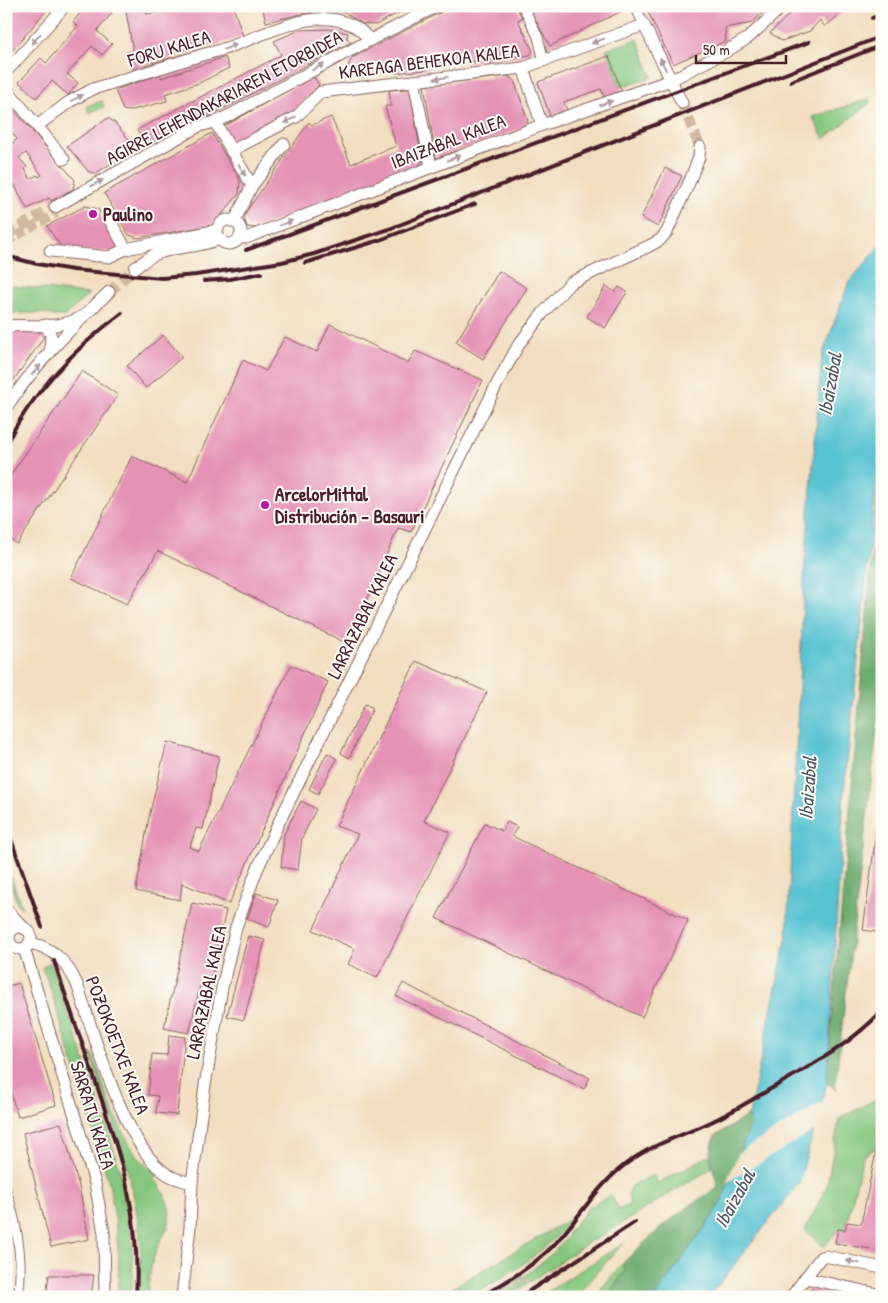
<svg xmlns="http://www.w3.org/2000/svg" width="888" height="1303" viewBox="0 0 888 1303" font-family="'Patrick Hand',sans-serif">
	<rect width="100%" height="100%" fill="#fdfcf7"/>
	<filter id="ink" filterUnits="userSpaceOnUse"><feTurbulence type="fractalNoise" baseFrequency=".02" numOctaves="2"/><feDisplacementMap in="SourceGraphic" scale="10" xChannelSelector="R" yChannelSelector="G"/><feConvolveMatrix kernelMatrix="1 2 1 2 8 2 1 2 1" color-interpolation-filters="sRGB"/></filter>
	<filter id="wash" filterUnits="userSpaceOnUse"><feTurbulence type="fractalNoise" baseFrequency=".0096" numOctaves="4" result="noise"/><feDisplacementMap in="SourceGraphic" scale="20" xChannelSelector="R" yChannelSelector="G"/><feGaussianBlur stdDeviation="1.12" result="paint"/><feColorMatrix in="noise" values="0 0 0 0 0 0 0 0 0 0 0 0 0 0 0 0 0 1.4 0 .05"/><feComposite in="paint" operator="in"/></filter>
	<g filter="url(#wash)">
		<rect width="100%" height="100%" fill="#f2debf"/>
		<!-- green -->
		<g fill="#86c77f" stroke="#687355">
			<polygon points="638,39 652,77 620,87 606,49"/>
			<polygon points="869,99 871,102 824,139 812,117"/>
			<polygon points="102,101 104,107 89,113 87,106"/>
			<polygon points="6,285 89,294 65,316 54,316 45,313 6,313"/>
			<polygon points="11,876 22,908 17,904 9,880"/>
			<path d="M50,962C67,1009 84,1056 99,1103C120,1165 139,1231 131,1297H117L119,1260L115,1218L109,1183L50,987L42,968Z"/>
			<path d="M92,1052C105,1088 116,1129 140,1159C145,1165 151,1170 157,1175L155,1179C164,1191 174,1211 168,1226C164,1235 159,1242 156,1251C150,1266 149,1281 147,1297H139C142,1267 142,1238 136,1209C127,1156 107,1105 90,1054Z"/>
			<polygon points="882,1096 882,1144 863,1156 845,1230 838,1230 823,1248 805,1230 827,1186 839,1119"/>
			<polygon points="710,1155 712,1168 593,1241 592,1240 530,1282 526,1277 492,1297 488,1297 527,1274 547,1258 568,1236 567,1234 589,1207 611,1195 619,1210 630,1204 628,1194 631,1186 653,1175 658,1183"/>
			<polygon points="573,1217 552,1241 525,1263 500,1279 470,1297 437,1297"/>
			<polygon points="625,1242 596,1273 578,1297 539,1297"/>
			<polygon points="623,1263 625,1271 606,1297 594,1297"/>
			<polygon points="526,1280 528,1283 508,1297 497,1297"/>
		</g>
		<!-- forest -->
		<g fill="#6cac6e" stroke="#5b664c">
			<polygon points="882,439 882,689 835,1086 837,1090 827,1083 830,1040"/>
			<path d="M749,1115L751,1124L746,1140L722,1200L713,1216L655,1297H606L625,1271L623,1263C652,1234 682,1208 718,1188L710,1155L714,1137Z"/>
		</g>
		<!-- water -->
		<polygon fill="#58c3d2" stroke="#51717e" points="882,244 882,429 844,792 827,1083 799,1183 709,1297 655,1297 713,1216 722,1200 751,1124 749,1115 787,935 805,562 822,356 849,282"/>
		<!-- pier -->
		<polygon fill="#f2debf" points="825,1101 817,1129 726,1183 739,1152"/>
		<g id="blocks">
			<!-- building -->
			<g fill="#e592b6" fill-rule="evenodd">
				<polygon points="6,6 50,6 6,58"/>
				<polygon points="84,6 104,6 112,13 97,31 112,44 102,55 92,46 67,74 78,83 68,95 52,81 36,98 19,82 41,58 46,63 78,26 73,22 81,12 80,11"/>
				<polygon points="125,6 145,6 147,14 199,8 199,6 233,6 243,36 220,44 145,65 142,69 138,70 130,67 127,52 133,51"/>
				<polygon points="262,6 412,6 375,25 360,23 345,12 316,11 266,22"/>
				<polygon points="453,6 516,6 522,18 518,20 533,51 530,55 467,62 463,52 425,70 396,73 392,65 361,78 352,74 348,66 352,58"/>
				<polygon points="533,6 620,6 622,11 550,46 533,15"/>
				<polygon points="645,6 770,6 752,23 725,28 726,41 673,64"/>
				<polygon points="798,6 849,6 825,27 820,20 810,31 782,41 770,33"/>
				<polygon points="329,29 348,33 347,38 351,42 148,148 137,130 281,55 274,41 300,30"/>
				<polygon points="609,56 621,91 604,97 601,89 564,102 567,110 550,116 538,82"/>
				<polygon points="225,57 229,68 199,83 165,94 167,101 129,111 123,110 115,90 161,74 161,78"/>
				<polygon points="313,76 319,85 293,113 234,145 223,127"/>
				<polygon points="507,76 514,80 528,121 524,128 436,158 424,85"/>
				<polygon points="410,89 422,161 418,169 256,228 247,227 244,218 246,212 309,122 312,125 331,117 351,164 396,146 385,106 391,106 389,90"/>
				<path d="M6,101L75,180L73,189L51,201L49,198L27,209L11,178L8,179L6,176V139L10,145L17,139L6,125ZM26,153L42,175L38,177L37,175L30,179L25,169L27,167L19,158Z"/>
				<polygon points="108,118 114,122 136,148 96,173 89,172 67,146"/>
				<polygon points="212,133 240,181 239,194 213,225 138,238 129,235 104,193"/>
				<polygon points="665,168 682,176 658,227 641,218"/>
				<polygon points="85,206 98,209 118,246 116,252 63,250 47,226"/>
				<polygon points="499,271 527,288 483,359 456,342"/>
				<polygon points="606,286 615,292 619,287 627,292 605,328 587,317"/>
				<polygon points="330,324 408,363 415,351 483,380 411,532 398,528 348,644 158,551 127,604 71,578 132,456 187,482 243,360 266,371 285,337 317,352"/>
				<polygon points="35,329 44,337 6,391 6,331"/>
				<polygon points="163,335 182,357 146,388 127,366"/>
				<polygon points="82,371 118,395 17,544 6,537 6,503 11,496 6,492 6,482"/>
				<polygon points="416,661 487,692 424,821 450,832 377,978 348,964 355,949 313,930 358,834 336,826"/>
				<polygon points="291,665 328,682 229,904 182,883 180,900 136,891 149,817 167,742 219,756 203,829 196,828 190,847 199,851"/>
				<polygon points="365,704 373,708 349,758 341,753"/>
				<polygon points="327,753 337,759 318,794 309,789"/>
				<polygon points="301,801 316,809 302,838 298,870 281,867 284,834"/>
				<polygon points="507,822 517,827 512,836 688,920 642,1017 436,918 485,823 502,831"/>
				<polygon points="877,827 882,828 882,933 863,930"/>
				<polygon points="256,893 278,900 269,927 247,919"/>
				<polygon points="192,903 226,910 210,984 201,982 189,1033 164,1028"/>
				<polygon points="248,936 265,940 244,1020 227,1016"/>
				<polygon points="19,983 56,1105 18,1117 6,1078 6,987"/>
				<polygon points="403,983 590,1078 584,1089 396,996"/>
				<polygon points="169,1035 185,1037 177,1115 156,1113 158,1096 148,1095 152,1054 167,1055"/>
				<polygon points="61,1123 79,1186 89,1239 51,1247 23,1133"/>
				<polygon points="882,1144 882,1251 835,1243 838,1229 845,1230 847,1222 861,1224 877,1147"/>
				<polygon points="49,1275 94,1275 91,1297 46,1297"/>
				<polygon points="809,1289 842,1296 842,1297 804,1297"/>
			</g>
		</g>
	</g>
	<g filter="url(#ink)">
		<use href="#blocks" fill-opacity="0" stroke="#85625f" stroke-width="1"/>
		<g fill="none" stroke-linecap="round" stroke-linejoin="round">
			<!-- pedestrian-tunnel -->
			<polyline stroke="#d0b8a1" stroke-width="9" stroke-dasharray="9 4.5" stroke-linecap="butt" points="6,242 57,213"/>
			<!-- minor-tunnel -->
			<g stroke="#d0b8a1" stroke-width="11" stroke-dasharray="11 5.5" stroke-linecap="butt">
				<polyline points="682,103 700,147"/>
				<polyline points="6,235 55,207"/>
				<polyline points="109,292 135,268"/>
			</g>
			<defs>
				<g id="pedestrian">
					<polyline points="523,6 538,37 544,61"/>
					<polyline points="635,6 644,25"/>
					<path d="M6,1190C17,1224 24,1261 18,1297"/>
				</g>
				<g id="minor">
					<polyline points="523,68 542,125"/>
					<polyline points="6,72 65,6"/>
					<polyline points="414,81 431,167"/>
					<polyline points="6,88 64,159"/>
					<polyline points="215,122 252,186"/>
					<path d="M37,126L69,102L93,89L205,54C251,46 309,0 356,27C361,30 365,35 370,40"/>
					<polyline points="231,151 296,117 321,92 523,68 644,25 682,103"/>
					<polyline points="55,207 199,126 215,122 228,116 370,40 437,6"/>
					<polyline points="108,217 126,249 218,230"/>
					<circle cx="229" cy="232" r="12"/>
					<polyline points="234,222 252,186 284,144"/>
					<polyline points="240,237 246,238 542,125 671,80 725,52 748,38 783,6"/>
					<polyline points="50,251 109,257 126,249"/>
					<path d="M135,268C143,262 152,254 162,252C181,246 201,247 220,239"/>
					<polyline points="46,325 51,336 50,353"/>
					<path d="M6,326C31,324 59,330 81,317"/>
					<path d="M6,408C34,365 72,327 109,292"/>
					<polyline points="6,909 25,929"/>
					<circle cx="20" cy="938" r="11"/>
					<path d="M29,943C54,947 67,963 77,984C93,1031 125,1149 167,1174C174,1179 184,1181 192,1183"/>
					<polyline points="24,948 95,1183 104,1233 105,1297"/>
					<polyline points="805,1278 882,1295"/>
					<polyline points="182,1297 190,1227 192,1183 205,1085 222,988 236,927 256,872 279,822 497,384 519,344 543,313 570,283 651,245 660,240 667,232 691,178 699,157 700,147"/>
					<polyline points="791,1297 821,1257 825,1256 882,1268"/>
				</g>
			</defs>
			<!-- pedestrian casing -->
			<use href="#pedestrian" stroke="#85625f" stroke-width="11"/>
			<!-- minor casing -->
			<use href="#minor" stroke="#85625f" stroke-width="13"/>
			<!-- pedestrian -->
			<use href="#pedestrian" stroke="#fff" stroke-width="9"/>
			<!-- minor -->
			<use href="#minor" stroke="#fff" stroke-width="11"/>
			<!-- rail -->
			<g stroke="#4a1f2b" stroke-width="4">
				<polyline points="872,18 882,14"/>
				<polyline points="791,81 882,45"/>
				<polyline points="246,250 809,42"/>
				<polyline points="6,256 37,264 73,270 162,278 196,275 282,262 314,254 389,229 882,36"/>
				<polyline points="305,263 377,241 475,204"/>
				<polyline points="204,281 230,279 261,273"/>
				<path d="M6,444C33,392 75,348 122,313"/>
				<polyline points="6,825 42,927"/>
				<path d="M54,961C67,1000 80,1038 94,1077C120,1153 141,1215 136,1297"/>
				<path d="M480,1297C506,1282 532,1267 554,1245C580,1217 598,1183 630,1161C655,1143 684,1135 711,1122C733,1112 753,1099 774,1087C815,1063 848,1046 882,1011"/>
				<polyline points="520,1297 635,1222"/>
			</g>
		</g>
		<!-- one-way arrows -->
		<defs><path id="oneway-solid" d="M-6-.8H1V-3.2L6.5 0L1 3.2V.8H-6Z" transform="scale(1.25)"/></defs>
		<g fill="#ae9aa0">
			<use href="#oneway-solid" transform="translate(36 39) rotate(132)"/>
			<use href="#oneway-solid" transform="translate(598 41) rotate(160)"/>
			<use href="#oneway-solid" transform="translate(230 47) rotate(-23)"/>
			<use href="#oneway-solid" transform="translate(663 64) rotate(-116)"/>
			<use href="#oneway-solid" transform="translate(318 67) rotate(-28)"/>
			<use href="#oneway-solid" transform="translate(441 78) rotate(173)"/>
			<use href="#oneway-solid" transform="translate(77 98) rotate(-29)"/>
			<use href="#oneway-solid" transform="translate(606 103) rotate(-19)"/>
			<use href="#oneway-solid" transform="translate(290 120) rotate(151)"/>
			<use href="#oneway-solid" transform="translate(454 158) rotate(-21)"/>
			<use href="#oneway-solid" transform="translate(242 170) rotate(59)"/>
			<use href="#oneway-solid" transform="translate(97 183) rotate(-29)"/>
			<use href="#oneway-solid" transform="translate(286 223) rotate(-21)"/>
			<use href="#oneway-solid" transform="translate(36 370) rotate(-49)"/>
			<use href="#oneway-solid" transform="translate(853 1262) rotate(-168)"/>
		</g>
	</g>
	<!-- markers -->
	<g fill="#b5179e" stroke="#fdfcf7" stroke-width="2">
		<circle cx="93" cy="214" r="5"/>
		<circle cx="265" cy="505" r="5"/>
	</g>
	<g text-anchor="middle" dominant-baseline="central" stroke-width="4" stroke-linejoin="round" paint-order="stroke">
		<!-- street labels -->
		<g font-size="19" fill="#4a1f2b" stroke="#fdfcf7">
			<text transform="translate(169 48) rotate(-17)">FORU KALEA</text>
			<text transform="translate(429 61) rotate(-7)">KAREAGA BEHEKOA KALEA</text>
			<text transform="translate(224 97) rotate(-28)">AGIRRE LEHENDAKARIAREN ETORBIDEA</text>
			<text transform="translate(448 141) rotate(-21)">IBAIZABAL KALEA</text>
			<text transform="translate(362 616) rotate(-64)">LARRAZABAL KALEA</text>
			<text transform="translate(206 992) rotate(-78)">LARRAZABAL KALEA</text>
			<text transform="translate(118 1045) rotate(69)">POZOKOETXE KALEA</text>
			<text transform="translate(93 1115) rotate(73)">SARRATU KALEA</text>
		</g>
		<!-- poi labels -->
		<g font-size="19" font-weight="bold" fill="#4a1f2b" stroke="#fdfcf7" text-anchor="start">
			<text x="103" y="214">Paulino</text>
			<text x="275" y="494">ArcelorMittal<tspan x="275" dy="22">Distribución - Basauri</tspan></text>
		</g>
		<!-- water labels -->
		<g font-size="20" font-style="italic" fill="#4f5865" stroke="#fdfcf7">
			<text transform="translate(829 384) rotate(-80)">Ibaizabal</text>
			<text transform="translate(807 788) rotate(-86)">Ibaizabal</text>
			<text transform="translate(734 1198) rotate(-61)">Ibaizabal</text>
		</g>
	</g>
	<!-- margin -->
	<rect width="888" height="1303" fill="none" stroke="#fdfcf7" stroke-width="25"/>
	<!-- scale -->
	<path d="M696 55v8h90v-8" fill="none" stroke="#4a1f2b" stroke-width="2.5"/>
	<text x="703" y="55" font-size="15" fill="#4a1f2b" stroke="#fdfcf7" stroke-width="4" paint-order="stroke">50 m</text>
</svg>
